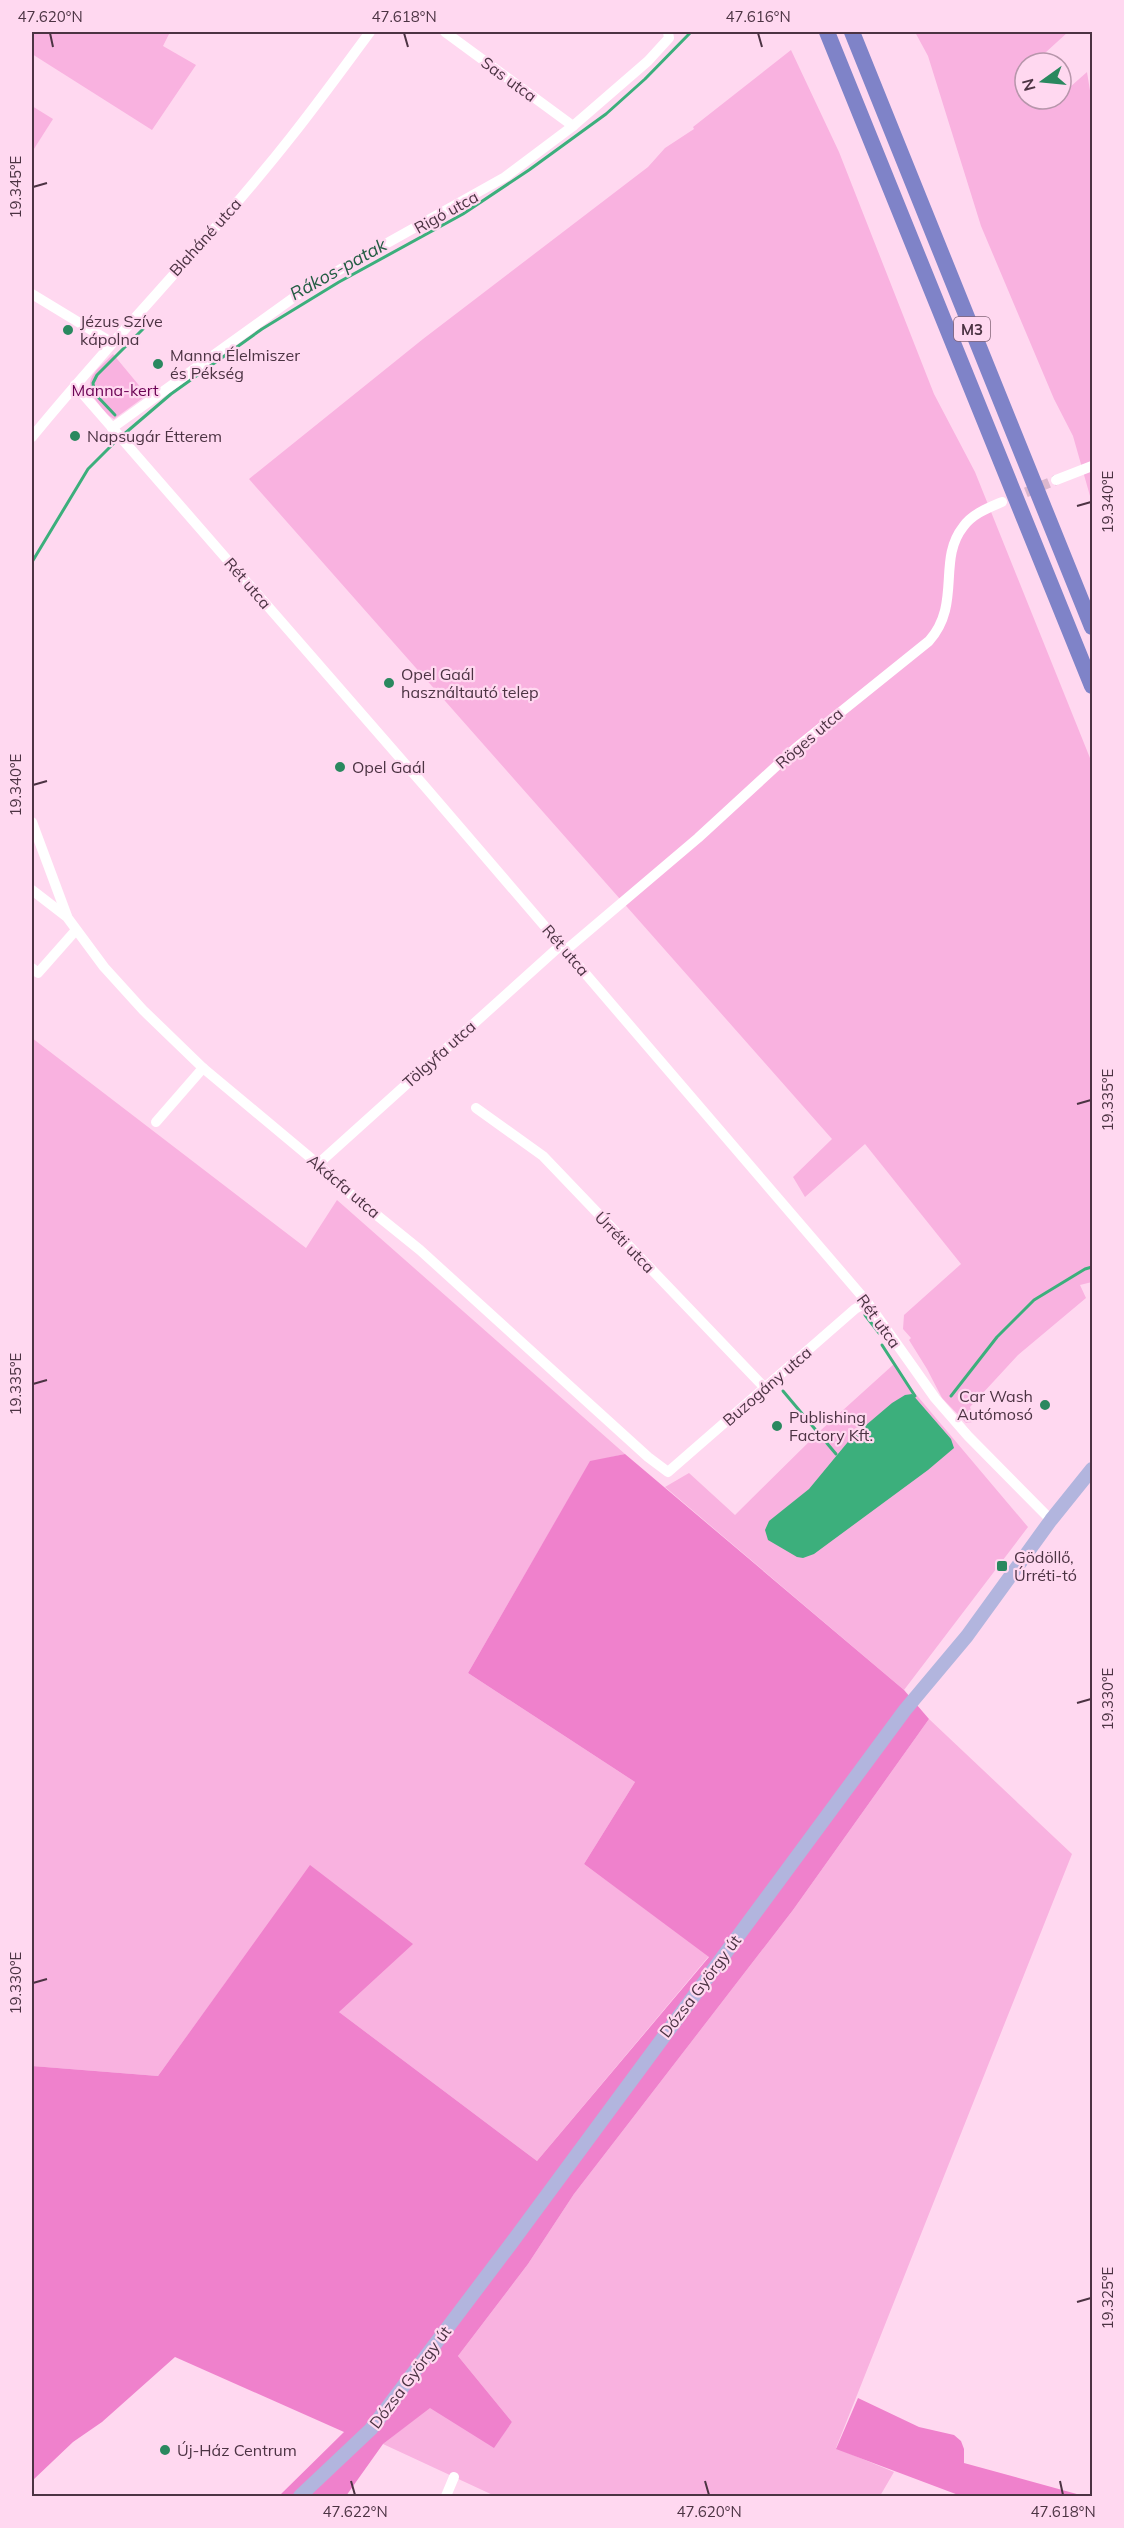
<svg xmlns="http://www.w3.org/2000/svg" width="1124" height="2528" viewBox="0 0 1124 2528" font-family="Mulish,sans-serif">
	<rect width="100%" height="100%" fill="#ffd8f0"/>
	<!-- green -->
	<g fill="#f9b2e0">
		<polygon points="32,32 170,32 163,46 196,65 152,130 32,54"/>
		<polygon points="915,32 1068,32 1034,63 1025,63 1025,99 1045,99 1048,106 1056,99 1061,99 1061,95 1087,72 1092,103 1092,503 1073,436 1054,399 981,226 928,56"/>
		<polygon points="791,50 839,152 934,394 975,472 1092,763 1092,1282 1080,1285 1086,1298 1018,1355 970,1407 972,1413 979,1421 966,1423 942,1398 927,1369 909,1340 911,1338 903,1329 904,1315 961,1264 865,1144 805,1197 793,1177 832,1139 249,479 423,339 648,167 665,148 694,129 693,127"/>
		<polygon points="32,106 53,119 32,152"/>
		<path d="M113,354L147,395L114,419C106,415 102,408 97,402C80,379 97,371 113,354Z"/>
		<polygon points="32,1038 306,1248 337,1200 625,1454 590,1462 468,1673 635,1782 584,1864 709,1956 537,2161 339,2012 239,1964 158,2076 32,2066"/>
		<polygon points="894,1364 903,1379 1028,1527 904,1690 665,1487 689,1473 735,1515 821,1430"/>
		<polygon points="929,1719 1072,1854 836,2448 894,2472 880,2496 495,2496 383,2444 430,2407 494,2447 512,2422 458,2356 528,2264 574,2194 793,1910"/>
	</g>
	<!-- forest -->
	<g fill="#ef81cc">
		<polygon points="625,1454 904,1690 929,1719 793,1910 574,2194 528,2264 458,2356 512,2422 494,2448 430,2408 383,2444 346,2496 279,2496 344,2432 175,2357 102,2422 73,2442 32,2481 32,2066 158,2076 310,1865 413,1944 339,2012 537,2161 709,1957 584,1864 635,1782 468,1673 590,1461"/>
		<polygon points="858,2398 919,2427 954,2435 961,2441 964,2449 964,2463 1084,2496 961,2496 836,2449"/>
	</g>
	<!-- water -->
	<polygon fill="#3caf7c" points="912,1394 951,1439 954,1448 928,1470 814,1554 803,1558 797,1557 768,1540 765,1530 769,1521 809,1489 852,1437 892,1403 905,1395"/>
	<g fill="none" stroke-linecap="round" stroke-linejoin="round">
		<!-- stream -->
		<g stroke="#3caf7c" stroke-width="3">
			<polyline points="94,392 93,383 97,375 143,329"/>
			<polyline points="97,396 115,415"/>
			<polyline points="123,435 171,394 262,329 339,282 463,214 529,170 606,114 645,79 691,32"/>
			<polyline points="32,562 88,469 118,439"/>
			<polyline points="865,1315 879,1333"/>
			<polyline points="882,1345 915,1396"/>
			<polyline points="783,1391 836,1454"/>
			<polyline points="951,1396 997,1337 1034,1300 1085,1269 1092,1267"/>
		</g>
		<!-- minor-tunnel -->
		<polyline stroke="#dbb7cd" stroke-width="10" stroke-dasharray="10 5" stroke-linecap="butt" points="1012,498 1056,480"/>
		<!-- minor -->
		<g stroke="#fff" stroke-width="10">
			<polyline points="445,32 573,126"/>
			<polyline points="32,294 111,342"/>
			<polyline points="75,385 427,789 867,1302 935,1398 968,1436 1051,1520"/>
			<polyline points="112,428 307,288 505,177 573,126 648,61 669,38 668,32"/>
			<path d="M32,437C115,335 209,241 291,137C318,103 344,67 370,32"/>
			<polyline points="1056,480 1092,466"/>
			<polyline points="32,822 67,916"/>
			<polyline points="32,890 67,917 104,967 143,1010 203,1068 318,1164 342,1187 420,1250 648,1457 668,1472 855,1309 867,1302"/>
			<path d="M566,950L698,838L796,748L929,641C962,604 937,560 963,527C972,514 988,508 1002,502"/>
			<polyline points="32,968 38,973 76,930"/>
			<polyline points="476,1108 543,1156 764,1387"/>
			<polyline points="156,1122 203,1068"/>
			<polyline points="318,1164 561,945"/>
			<polyline points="446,2496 454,2477"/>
		</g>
		<!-- major -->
		<polyline stroke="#b2b5de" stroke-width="14" points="300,2496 371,2429 510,2245 905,1710 967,1636 1051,1520 1092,1469"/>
		<!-- highway -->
		<g stroke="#7f83c8" stroke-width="16">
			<polyline points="827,32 1092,686"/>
			<polyline points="852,32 1092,627"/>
		</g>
	</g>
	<!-- ticks -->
	<path fill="none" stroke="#4c3343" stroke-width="2" d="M50,33L53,47M404,33L408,47M758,33L762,47M33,187L47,183M1077,506L1091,502M33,785L47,781M1077,1104L1091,1100M33,1384L47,1380M1077,1703L1091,1699M33,1983L47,1979M1077,2302L1091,2298M351,2481L355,2495M705,2481L709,2495M1060,2481L1063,2495"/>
	<!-- markers -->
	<g fill="#2a885f" stroke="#ffd8f0" stroke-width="2">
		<circle cx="68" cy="330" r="6"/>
		<circle cx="158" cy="364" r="6"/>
		<circle cx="75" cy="436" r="6"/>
		<circle cx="389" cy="683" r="6"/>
		<circle cx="340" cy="767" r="6"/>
		<circle cx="1045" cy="1405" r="6"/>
		<circle cx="777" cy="1426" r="6"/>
		<rect x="996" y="1560" width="12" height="12" rx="3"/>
		<circle cx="165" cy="2450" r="6"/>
	</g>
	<g text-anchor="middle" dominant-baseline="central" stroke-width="4.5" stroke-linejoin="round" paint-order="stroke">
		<!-- shield labels -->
		<rect fill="#ffd8f0" stroke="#826477" stroke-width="1.5" x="954" y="317" width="36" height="24" rx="4.5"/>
		<g font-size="15" font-weight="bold" fill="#4c3343">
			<text x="972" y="329">M3</text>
		</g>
		<!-- street labels -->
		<g font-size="16" fill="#4c3343" stroke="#ffd8f0">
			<text transform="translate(509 79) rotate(36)">Sas utca</text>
			<text transform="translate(446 212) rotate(-29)">Rigó utca</text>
			<text transform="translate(205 237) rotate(-48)">Blaháné utca</text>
			<text transform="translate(248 583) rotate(49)">Rét utca</text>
			<text transform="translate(809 738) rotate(-41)">Röges utca</text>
			<text transform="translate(566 950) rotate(49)">Rét utca</text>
			<text transform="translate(439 1054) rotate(-42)">Tölgyfa utca</text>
			<text transform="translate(344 1186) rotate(40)">Akácfa utca</text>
			<text transform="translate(625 1242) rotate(46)">Úrréti utca</text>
			<text transform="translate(879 1321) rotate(54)">Rét utca</text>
			<text transform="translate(767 1386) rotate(-41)">Buzogány utca</text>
			<text transform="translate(700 1986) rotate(-53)">Dózsa György út</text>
			<text transform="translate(410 2377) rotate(-53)">Dózsa György út</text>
		</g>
		<!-- poi labels -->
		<g font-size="16" fill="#4c3343" stroke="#ffd8f0" text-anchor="start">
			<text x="80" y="321">Jézus Szíve<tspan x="80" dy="18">kápolna</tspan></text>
			<text x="170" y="355">Manna Élelmiszer<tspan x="170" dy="18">és Pékség</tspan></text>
			<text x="87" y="436">Napsugár Étterem</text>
			<text x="401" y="674">Opel Gaál<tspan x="401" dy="18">használtautó telep</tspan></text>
			<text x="352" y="767">Opel Gaál</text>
			<text x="1033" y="1396" text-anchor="end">Car Wash<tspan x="1033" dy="18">Autómosó</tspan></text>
			<text x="789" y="1417">Publishing<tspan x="789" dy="18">Factory Kft.</tspan></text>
			<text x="1014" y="1557">Gödöllő,<tspan x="1014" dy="18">Úrréti-tó</tspan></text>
			<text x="177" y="2450">Új-Ház Centrum</text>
		</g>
		<!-- park labels -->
		<g font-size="16" fill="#6a0253" stroke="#ffd8f0">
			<text x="115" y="390">Manna-kert</text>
		</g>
		<!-- water labels -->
		<g font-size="18" font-style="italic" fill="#235d43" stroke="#ffd8f0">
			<text transform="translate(338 269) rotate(-29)">Rákos-patak</text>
		</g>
	</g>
	<!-- border -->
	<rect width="1124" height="2528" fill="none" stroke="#ffd8f0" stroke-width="66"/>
	<!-- north arrow -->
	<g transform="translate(1043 81) rotate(255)"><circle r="28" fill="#ffd8f0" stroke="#b796ab" stroke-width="1.5"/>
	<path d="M0-4.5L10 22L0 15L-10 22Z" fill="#2a885f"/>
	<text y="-9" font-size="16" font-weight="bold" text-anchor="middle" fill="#4c3343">N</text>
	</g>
	<rect x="33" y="33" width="1058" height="2462" fill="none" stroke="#4c3343" stroke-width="2"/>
	<g font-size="15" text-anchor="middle" fill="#4c3343">
		<text x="50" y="22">47.620°N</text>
		<text x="404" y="22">47.618°N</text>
		<text x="758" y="22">47.616°N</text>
		<text transform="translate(16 187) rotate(-90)" y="5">19.345°E</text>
		<text transform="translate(1108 502) rotate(-90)" y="5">19.340°E</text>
		<text transform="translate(16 785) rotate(-90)" y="5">19.340°E</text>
		<text transform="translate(1108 1100) rotate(-90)" y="5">19.335°E</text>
		<text transform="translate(16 1384) rotate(-90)" y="5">19.335°E</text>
		<text transform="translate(1108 1699) rotate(-90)" y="5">19.330°E</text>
		<text transform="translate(16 1983) rotate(-90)" y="5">19.330°E</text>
		<text transform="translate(1108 2298) rotate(-90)" y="5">19.325°E</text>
		<text x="355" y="2517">47.622°N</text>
		<text x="709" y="2517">47.620°N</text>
		<text x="1063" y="2517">47.618°N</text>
	</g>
</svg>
